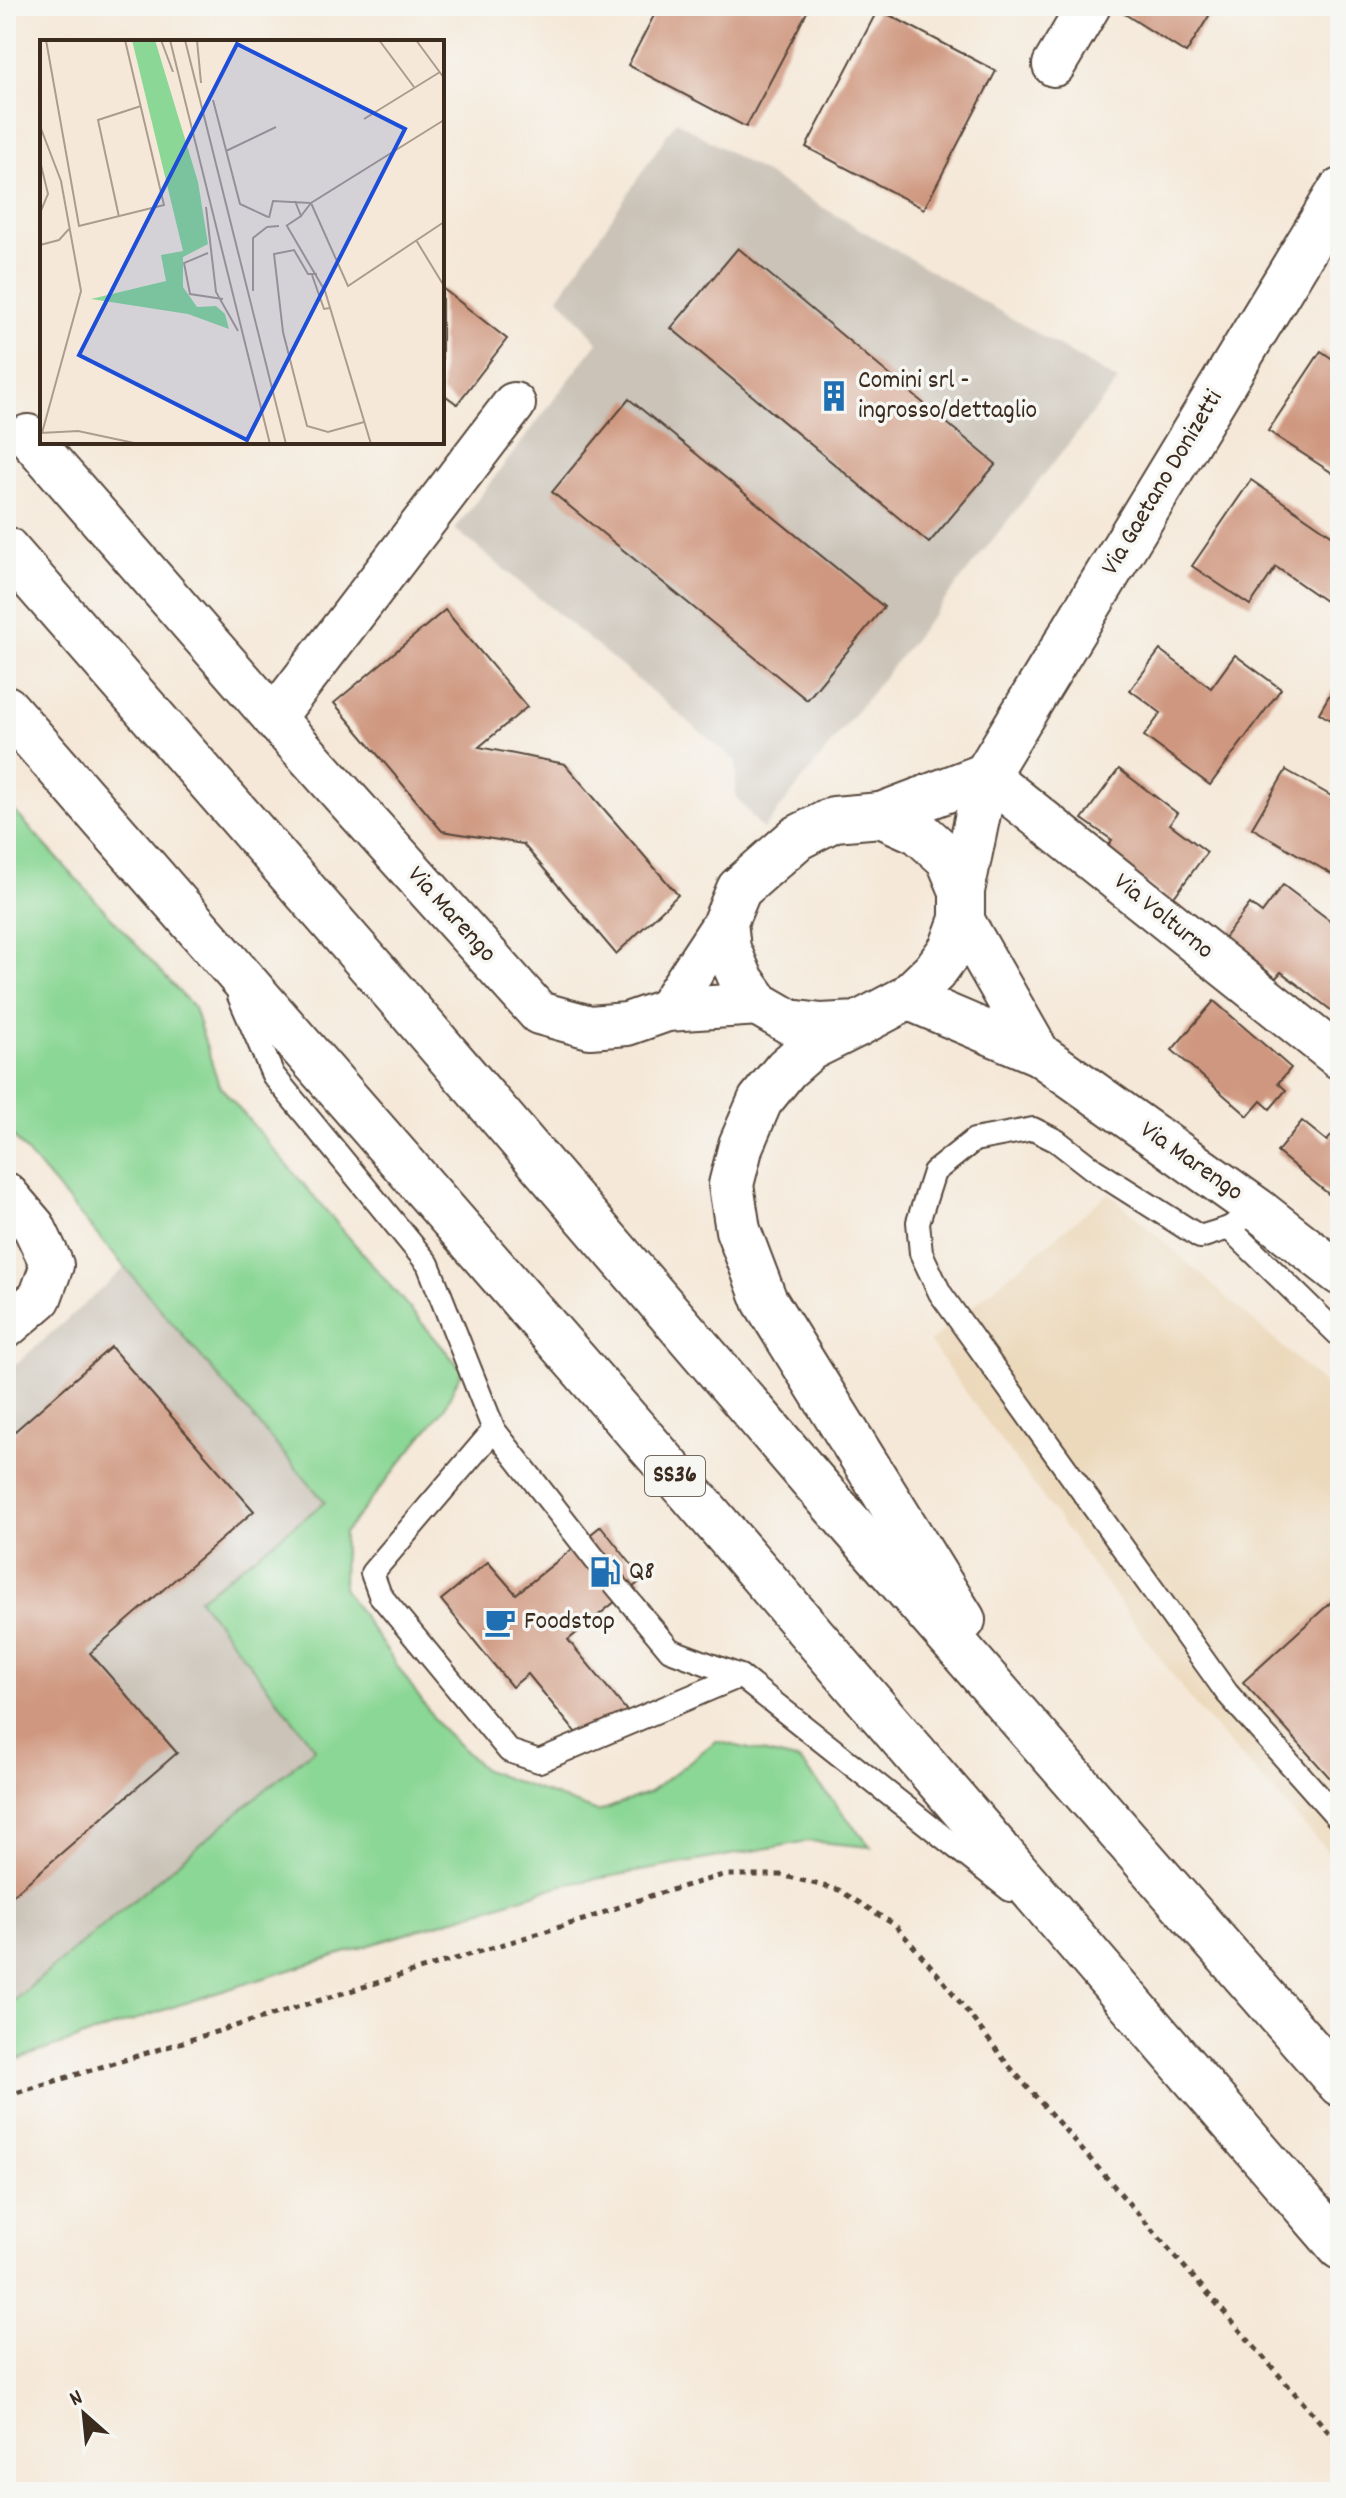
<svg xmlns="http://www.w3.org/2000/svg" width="1346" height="2498" viewBox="0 0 1346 2498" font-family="Dekko,sans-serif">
	<rect width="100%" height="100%" fill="#f6f6f2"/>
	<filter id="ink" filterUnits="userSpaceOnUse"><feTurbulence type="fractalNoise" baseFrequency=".0125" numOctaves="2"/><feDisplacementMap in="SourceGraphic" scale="16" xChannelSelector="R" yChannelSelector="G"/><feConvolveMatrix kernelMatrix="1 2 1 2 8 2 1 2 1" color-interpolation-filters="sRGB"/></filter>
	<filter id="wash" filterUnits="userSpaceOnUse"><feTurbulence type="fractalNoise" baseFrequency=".006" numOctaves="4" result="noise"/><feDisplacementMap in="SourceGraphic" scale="32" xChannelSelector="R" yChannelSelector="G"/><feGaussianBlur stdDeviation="1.8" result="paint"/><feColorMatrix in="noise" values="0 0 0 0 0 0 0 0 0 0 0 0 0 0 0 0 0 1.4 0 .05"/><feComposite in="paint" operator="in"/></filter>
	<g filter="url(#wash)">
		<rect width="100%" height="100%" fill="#f5e8d8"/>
		<!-- built -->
		<polygon fill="#ecd8ba" points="1109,1193 1340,1398 1340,1865 1196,1707 929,1342"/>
		<!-- industrial -->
		<g fill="#cbc3b8">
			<polygon points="676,121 1118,381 763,830 736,797 736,761 455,529 598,342 559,297"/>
			<polygon points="125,1268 326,1502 199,1599 315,1748 6,2007 6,1373"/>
		</g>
		<!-- green -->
		<polygon fill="#8bd795" stroke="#63805a" stroke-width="2" points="6,802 194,1008 219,1085 462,1370 444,1409 344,1533 343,1588 440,1727 484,1770 598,1812 650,1792 716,1741 800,1761 871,1847 808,1841 562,1885 194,2000 6,2063 6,2007 315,1748 199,1599 325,1502 6,1128"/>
		<g id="blocks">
			<!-- building -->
			<g fill="#cf977f">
				<polygon points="659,6 810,6 746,127 628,65"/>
				<polygon points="1119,6 1215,6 1186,53 1117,9"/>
				<polygon points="878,9 996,71 924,209 806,147"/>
				<polygon points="738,248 996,464 929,543 671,328"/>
				<polygon points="442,288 507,339 457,404 442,393"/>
				<polygon points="1321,351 1340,364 1340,464 1334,474 1268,431"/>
				<polygon points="629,399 884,607 807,700 552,492"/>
				<polygon points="1251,480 1340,541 1340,606 1338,610 1276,567 1250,605 1192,566"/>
				<polygon points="445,610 527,707 479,747 565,764 678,895 616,954 523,844 442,831 334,703"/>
				<polygon points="1160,650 1211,688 1235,655 1281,689 1210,785 1144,736 1161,713 1130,690"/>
				<polygon points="1340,677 1340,726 1319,713"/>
				<polygon points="1119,769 1177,813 1170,824 1207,852 1171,901 1104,851 1112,840 1082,819"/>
				<polygon points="1286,770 1340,801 1340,879 1252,828"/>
				<polygon points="1283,885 1340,928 1340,1017 1281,972 1276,978 1224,938 1250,904 1262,913"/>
				<polygon points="1214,1001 1291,1068 1278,1083 1286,1090 1270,1109 1261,1101 1248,1116 1172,1050"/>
				<polygon points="1302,1121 1327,1141 1335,1131 1340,1135 1340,1184 1331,1196 1277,1152"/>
				<polygon points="111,1347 254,1511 90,1653 177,1753 6,1901 6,1439"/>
				<polygon points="601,1526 643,1579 568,1640 627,1711 585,1744 528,1674 512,1687 441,1600 488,1562 516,1594"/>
				<polygon points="1340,1594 1340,1789 1243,1682"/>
			</g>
		</g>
	</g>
	<g filter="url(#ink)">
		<use href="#blocks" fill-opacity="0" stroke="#57463a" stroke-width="2"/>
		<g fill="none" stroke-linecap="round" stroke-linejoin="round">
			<defs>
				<g id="lane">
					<polyline points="239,996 273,1075 428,1264 494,1430 605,1572 670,1650 740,1676 1010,1890"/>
					<polyline points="1257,1209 1229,1228 1200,1237 1093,1169 1057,1141 1033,1129 974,1140 934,1172 918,1222 921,1253 940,1293 1227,1693 1340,1820"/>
					<polyline points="1229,1228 1340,1336"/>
					<polyline points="494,1430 372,1573 380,1595 509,1751 539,1761 740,1676"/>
				</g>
				<g id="street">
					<polyline points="1054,65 1089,6"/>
					<polyline points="28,436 274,718 539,1013 590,1027 627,1024 667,1010 759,1004"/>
					<polyline points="274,718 514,404"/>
					<polyline points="986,775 1340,1058"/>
					<polyline points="962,919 1039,1054"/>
					<polyline points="907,998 1039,1054 1257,1209 1340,1274"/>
					<polyline points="667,1010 725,922"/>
					<polyline points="6,1194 34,1227 52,1265 40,1298 6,1327"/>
				</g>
				<g id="secondary">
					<polygon points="881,815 919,832 948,858 962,891 962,919 951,949 934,972 907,998 858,1024 821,1026 790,1022 759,1004 741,979 728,949 725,922 739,889 797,838 834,819"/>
					<polyline points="881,815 986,775"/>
					<polyline points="962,891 986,775 1340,191"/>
				</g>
				<g id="highway">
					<polyline points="6,549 397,996 832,1503 1340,2084"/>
					<polyline points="6,708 675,1475 1340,2247"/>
					<polyline points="858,1024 810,1048 786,1069 760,1101 741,1145 731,1185 738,1230 765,1301 963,1620"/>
				</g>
			</defs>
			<!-- lane casing -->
			<use href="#lane" stroke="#57463a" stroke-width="26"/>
			<!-- street casing -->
			<use href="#street" stroke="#57463a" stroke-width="46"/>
			<!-- secondary casing -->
			<use href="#secondary" stroke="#57463a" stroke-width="48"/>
			<!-- highway casing -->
			<use href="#highway" stroke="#57463a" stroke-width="48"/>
			<!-- path -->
			<polyline stroke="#57463a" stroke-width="5" stroke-dasharray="6 6" stroke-linecap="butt" points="6,2096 583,1920 650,1896 723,1875 781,1875 839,1890 895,1925 942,1979 1009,2066 1340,2445"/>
			<!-- lane -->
			<use href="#lane" stroke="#fff" stroke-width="22"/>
			<!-- street -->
			<use href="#street" stroke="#fff" stroke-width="42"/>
			<!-- secondary -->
			<use href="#secondary" stroke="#fff" stroke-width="44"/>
			<!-- highway -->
			<use href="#highway" stroke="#fff" stroke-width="44"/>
		</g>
	</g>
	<!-- icons -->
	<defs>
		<symbol id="building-bare" viewBox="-9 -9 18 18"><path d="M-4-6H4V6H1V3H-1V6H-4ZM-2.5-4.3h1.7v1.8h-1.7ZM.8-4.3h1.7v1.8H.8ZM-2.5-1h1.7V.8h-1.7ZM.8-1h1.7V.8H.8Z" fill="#1f6fb2" stroke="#f6f6f2" stroke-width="2.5" paint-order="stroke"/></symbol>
		<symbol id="fuel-bare" viewBox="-9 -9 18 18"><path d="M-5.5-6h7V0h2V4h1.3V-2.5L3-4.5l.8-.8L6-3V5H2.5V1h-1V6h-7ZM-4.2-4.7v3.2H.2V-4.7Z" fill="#1f6fb2" stroke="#f6f6f2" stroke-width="2.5" paint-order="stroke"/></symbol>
		<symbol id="cafe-bare" viewBox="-9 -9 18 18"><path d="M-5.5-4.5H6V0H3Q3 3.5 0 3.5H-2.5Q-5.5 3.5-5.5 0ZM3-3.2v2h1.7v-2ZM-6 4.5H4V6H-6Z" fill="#1f6fb2" stroke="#f6f6f2" stroke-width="2.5" paint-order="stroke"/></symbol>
	</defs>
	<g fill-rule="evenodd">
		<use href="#building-bare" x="812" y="374" width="44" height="44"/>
		<use href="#fuel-bare" x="583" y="1550" width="44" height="44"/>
		<use href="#cafe-bare" x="478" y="1600" width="44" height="44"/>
	</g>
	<g text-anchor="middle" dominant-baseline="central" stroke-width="7" stroke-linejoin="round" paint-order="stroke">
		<!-- shield labels -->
		<rect fill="#f6f6f2" stroke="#73675e" stroke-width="2" x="645" y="1456" width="60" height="40" rx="6"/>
		<g font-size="24" font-weight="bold" fill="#3b2a1e">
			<text x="675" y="1476">SS36</text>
		</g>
		<!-- poi labels -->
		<g font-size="26" fill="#3b2a1e" stroke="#f6f6f2" text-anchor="start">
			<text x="858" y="381">Comini srl -<tspan x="858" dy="30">ingrosso/dettaglio</tspan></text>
			<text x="629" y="1572">Q8</text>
			<text x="524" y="1622">Foodstop</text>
		</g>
		<!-- street labels -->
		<g font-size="26" fill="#3b2a1e" stroke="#f6f6f2">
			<text transform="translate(1163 483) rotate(-59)">Via Gaetano Donizetti</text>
			<text transform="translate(451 915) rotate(48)">Via Marengo</text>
			<text transform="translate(1163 917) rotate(39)">Via Volturno</text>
			<text transform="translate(1191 1162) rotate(35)">Via Marengo</text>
		</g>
	</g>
	<!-- overview -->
	<g transform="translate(40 40)">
		<rect width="404" height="404" fill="#f5e8d8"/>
		<path d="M92,0H115L158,142L168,204L143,217V247L157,267L176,266L185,274L189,289L148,274L51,259L126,241L121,215L143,211Z" fill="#8bd795"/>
		<path fill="none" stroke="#ab9c8e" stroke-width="2" d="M6,0L39,186L124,165L85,0M121,0L133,32M130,0L230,404M145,0L246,404M157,0L161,43M339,0L374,47M376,0L404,38M173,60L200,164L228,177M324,79L400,32M0,86L21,141L41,251L2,393M186,111L236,87M0,121L8,154L0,173M271,163L308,246L404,182M166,167L176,252L198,291M261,176L271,163L404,80M79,177L58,80L101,66M229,178L233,161L271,163M246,186L261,176L255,161M247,186L285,251L331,404M376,200L404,246M0,205L19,200L29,189M168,213L144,223L150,254L183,259M277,234H268L254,210L234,214L243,292L267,386L288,392L324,382M272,235L284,269L290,268M213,251V198L227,187L239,186M0,393L38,391L99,404"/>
		<path fill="#1d4ed8" fill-opacity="0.15" stroke="#1d4ed8" stroke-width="4" d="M197,4L365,89L207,400L39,315Z"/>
		<rect width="404" height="404" fill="none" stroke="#3b2a1e" stroke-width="4"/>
	</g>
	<!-- margin -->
	<rect width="1346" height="2498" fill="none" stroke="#f6f6f2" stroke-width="32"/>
	<!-- north arrow -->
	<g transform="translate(84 2414) rotate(333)" stroke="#f6f6f2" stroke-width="6" paint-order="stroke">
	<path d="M0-6L14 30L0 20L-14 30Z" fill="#3b2a1e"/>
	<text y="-12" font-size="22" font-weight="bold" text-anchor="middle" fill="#3b2a1e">N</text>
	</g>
</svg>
